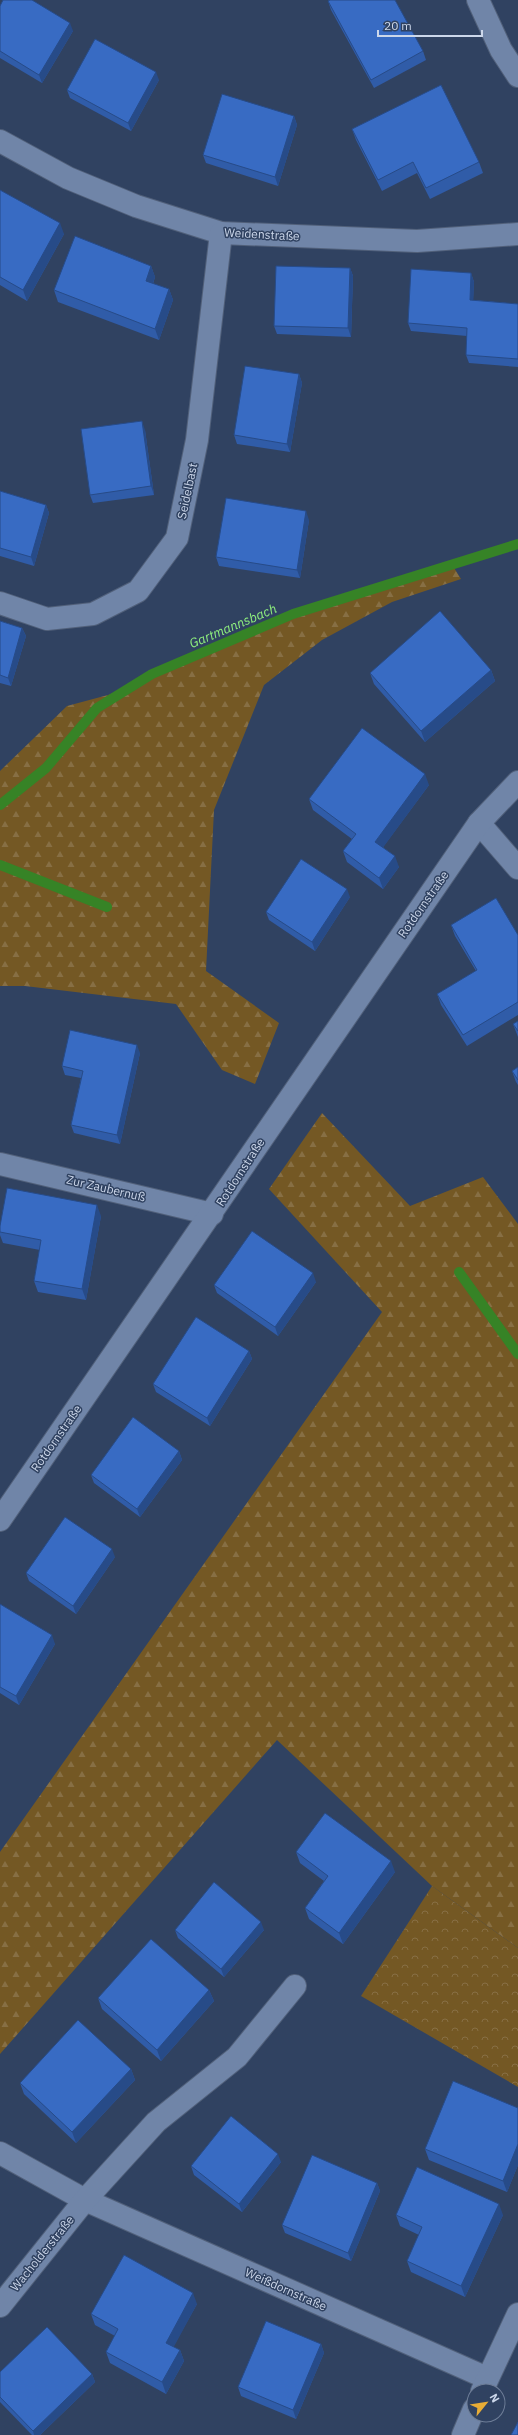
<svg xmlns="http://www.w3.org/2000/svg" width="518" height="2435" viewBox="0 0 518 2435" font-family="'IBM Plex Sans',sans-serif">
	<defs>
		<pattern id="forest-firs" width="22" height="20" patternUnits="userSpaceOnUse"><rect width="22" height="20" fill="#745824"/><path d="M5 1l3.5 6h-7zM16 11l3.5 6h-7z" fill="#876f44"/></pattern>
		<pattern id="park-crowns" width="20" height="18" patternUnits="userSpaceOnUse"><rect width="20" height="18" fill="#745824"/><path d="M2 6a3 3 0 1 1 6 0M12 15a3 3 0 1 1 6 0" fill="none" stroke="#876f44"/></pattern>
	</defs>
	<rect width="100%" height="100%" fill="#304261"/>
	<!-- forest -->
	<g fill="url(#forest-firs)">
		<polygon points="451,563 461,579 392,602 322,640 264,685 214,810 206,971 279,1023 255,1084 222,1070 176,1004 25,986 0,986 0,771 67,706 108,695 294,616"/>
		<polygon points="322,1113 410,1206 483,1177 518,1224 518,1948 432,1886 277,1740 0,2054 0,1852 382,1312 269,1189"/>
	</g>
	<!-- park -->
	<polygon fill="url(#park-crowns)" points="432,1886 518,1948 518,2087 361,1996"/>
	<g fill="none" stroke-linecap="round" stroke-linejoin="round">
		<!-- stream -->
		<g stroke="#368326" stroke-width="10">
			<polyline points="0,805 46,768 97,708 152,674 293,614 518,544"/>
			<polyline points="0,865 107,907"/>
			<polyline points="459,1272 518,1354"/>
		</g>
		<defs>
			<g id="minor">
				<polyline points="478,0 501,50 518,76"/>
				<polyline points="0,141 68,178 136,206 221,233 417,241 518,234"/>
				<polyline points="0,603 47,619 93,614 138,591 177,538 197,440 221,233"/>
				<polyline points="479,823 518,868"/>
				<polyline points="0,1164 212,1214"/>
				<polyline points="0,1520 479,823 518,782"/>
				<polyline points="0,2153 85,2200 487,2378"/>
				<polyline points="0,2306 85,2200 156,2122 237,2057 295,1986"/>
				<polyline points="482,2391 518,2314"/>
				<polyline points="463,2435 474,2409"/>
			</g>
		</defs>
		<!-- minor casing -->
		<use href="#minor" stroke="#51607a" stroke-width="24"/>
		<!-- minor -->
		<use href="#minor" stroke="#7085a8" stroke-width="22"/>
	</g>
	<!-- wall -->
	<g fill="#305ca8">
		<polygon points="328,1 423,51 426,60 374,88 331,10"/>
		<polygon points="0,6 73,31 42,83 0,58"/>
		<polygon points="159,80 131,131 70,98 67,90"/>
		<polygon points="294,116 297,125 278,186 206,163 203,155"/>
		<polygon points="352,129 479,162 483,173 430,199 417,173 382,191 356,140"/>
		<polygon points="0,190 64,234 27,301 0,285"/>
		<polygon points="151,266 155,277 153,284 169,289 173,300 159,340 58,302 54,290"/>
		<polygon points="350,268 353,276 351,337 277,334 274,326"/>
		<polygon points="471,273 474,282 473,300 518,304 518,367 469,363 466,355 467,336 411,331 408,323"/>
		<polygon points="299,374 302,383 290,452 237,444 234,435"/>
		<polygon points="145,430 154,495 93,503 90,495"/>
		<polygon points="0,491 46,505 49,513 34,566 0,556"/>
		<polygon points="309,520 300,578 219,566 216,557"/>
		<polygon points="0,621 22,628 26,636 11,686 0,683"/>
		<polygon points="491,670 495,681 425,742 374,684 370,673"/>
		<polygon points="429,785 383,847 399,867 383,889 347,862 343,851 352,839 313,810 309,799"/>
		<polygon points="350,897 315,951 269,920 266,912"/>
		<polygon points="451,925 518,935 518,1015 467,1046 441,1005 437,994 476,971 455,936"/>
		<polygon points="518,1021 518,1037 513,1024"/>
		<polygon points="140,1053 120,1144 74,1133 71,1125 81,1078 65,1075 62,1066"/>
		<polygon points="518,1067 518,1085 516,1082 512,1071"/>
		<polygon points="101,1216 86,1300 38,1292 34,1281 40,1250 3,1243 0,1235 0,1226"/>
		<polygon points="316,1282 278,1336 217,1293 214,1285"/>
		<polygon points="249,1351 252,1359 210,1426 156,1392 153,1384"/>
		<polygon points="179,1451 182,1460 140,1517 94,1483 91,1475"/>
		<polygon points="115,1557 76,1614 29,1581 26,1573"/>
		<polygon points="0,1605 55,1644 19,1705 0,1693"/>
		<polygon points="296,1852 395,1872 343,1944 309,1919 305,1908 324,1881 300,1863"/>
		<polygon points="175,1930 264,1930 224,1977 178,1938"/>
		<polygon points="209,1990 214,2001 161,2061 102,2009 98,1998"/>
		<polygon points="131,2069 135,2080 76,2143 24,2094 20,2083"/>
		<polygon points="518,2108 518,2165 507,2192 429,2160 425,2149"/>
		<polygon points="281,2162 242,2212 194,2175 191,2166"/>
		<polygon points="377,2183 380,2191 351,2261 285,2233 282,2225"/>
		<polygon points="396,2215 503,2215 465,2297 411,2272 407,2261 419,2235 400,2226"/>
		<polygon points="197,2304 173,2347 180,2350 184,2361 166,2394 110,2363 106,2352 115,2336 95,2325 91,2314"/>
		<polygon points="321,2344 324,2353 296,2419 241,2396 238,2387"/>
		<polygon points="0,2372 92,2374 95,2382 40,2435 32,2435 0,2402"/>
	</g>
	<!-- shaded-wall -->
	<g fill="#274b88">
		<polygon points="70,23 73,31 42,83 39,75"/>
		<polygon points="156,72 159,80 131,131 128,123"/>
		<polygon points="294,116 297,125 278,186 275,177"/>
		<polygon points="60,223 64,234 27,301 23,290"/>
		<polygon points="151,266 155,277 150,292 146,281"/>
		<polygon points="350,268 353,276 351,337 348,328"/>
		<polygon points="471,273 474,282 473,309 470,300"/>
		<polygon points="169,289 173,300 159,340 155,329"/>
		<polygon points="299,374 302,383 290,452 287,444"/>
		<polygon points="142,421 145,430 154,495 151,486"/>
		<polygon points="46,505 49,513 34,566 31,557"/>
		<polygon points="306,511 309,520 300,578 297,570"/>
		<polygon points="22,628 26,636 11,686 8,678"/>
		<polygon points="491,670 495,681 425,742 421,731"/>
		<polygon points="425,774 429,785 379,853 375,842"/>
		<polygon points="395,856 399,867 383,889 379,878"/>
		<polygon points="347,889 350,897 315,951 312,942"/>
		<polygon points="137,1045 140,1053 120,1144 117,1135"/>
		<polygon points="97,1205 101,1216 86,1300 82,1289"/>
		<polygon points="313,1273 316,1282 278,1336 275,1327"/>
		<polygon points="249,1351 252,1359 210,1426 207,1418"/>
		<polygon points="179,1451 182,1460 140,1517 137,1509"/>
		<polygon points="112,1549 115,1557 76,1614 73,1606"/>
		<polygon points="52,1635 55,1644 19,1705 16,1696"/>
		<polygon points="391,1861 395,1872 343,1944 339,1933"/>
		<polygon points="261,1922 264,1930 224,1977 221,1969"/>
		<polygon points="209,1990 214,2001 161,2061 157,2050"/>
		<polygon points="131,2069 135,2080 76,2143 72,2132"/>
		<polygon points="518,2144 518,2165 507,2192 503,2181"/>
		<polygon points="278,2154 281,2162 242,2212 239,2204"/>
		<polygon points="377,2183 380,2191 351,2261 348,2253"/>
		<polygon points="499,2204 503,2215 465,2297 461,2286"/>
		<polygon points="193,2293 197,2304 170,2354 166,2343"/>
		<polygon points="321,2344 324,2353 296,2419 293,2410"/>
		<polygon points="180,2350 184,2361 166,2394 162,2382"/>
		<polygon points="92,2374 95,2382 40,2435 34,2435 33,2431"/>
	</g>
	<!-- building -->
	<g fill="#386bc3" stroke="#274b88">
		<polygon points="3,0 32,0 70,23 39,75 0,51 0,6"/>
		<polygon points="330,0 395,0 423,51 371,80 328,1"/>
		<polygon points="95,39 156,72 128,123 67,90"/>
		<polygon points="441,85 479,162 426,188 413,162 378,180 352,129"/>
		<polygon points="222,94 294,116 275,177 203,155"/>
		<polygon points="0,190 60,223 23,290 0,277"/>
		<polygon points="75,236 151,266 146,281 169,289 155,329 54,290"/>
		<polygon points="276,266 350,268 348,328 274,326"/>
		<polygon points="411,269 471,273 470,300 518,304 518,359 466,355 467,328 408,323"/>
		<polygon points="245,366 299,374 287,444 234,435"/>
		<polygon points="142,421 151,486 90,495 81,429"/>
		<polygon points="0,491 46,505 31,557 0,548"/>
		<polygon points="226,498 306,511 297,570 216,557"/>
		<polygon points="440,611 491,670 421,731 370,673"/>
		<polygon points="0,621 22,628 8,678 0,675"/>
		<polygon points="362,728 425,774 375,842 395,856 379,878 343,851 356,834 309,799"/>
		<polygon points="301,859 347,889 312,942 266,912"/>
		<polygon points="496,898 518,935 518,1002 463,1035 437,994 477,970 451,925"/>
		<polygon points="518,1021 518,1031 513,1024"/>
		<polygon points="70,1030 137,1045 117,1135 71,1125 83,1071 62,1066"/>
		<polygon points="518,1067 518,1080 512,1071"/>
		<polygon points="7,1188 97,1205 82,1289 34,1281 41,1240 0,1232 0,1226"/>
		<polygon points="252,1231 313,1273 275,1327 214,1285"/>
		<polygon points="196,1317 249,1351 207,1418 153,1384"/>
		<polygon points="133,1417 179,1451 137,1509 91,1475"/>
		<polygon points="65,1517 112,1549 73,1606 26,1573"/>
		<polygon points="0,1604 52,1635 16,1696 0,1687"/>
		<polygon points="325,1813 391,1861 339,1933 305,1908 328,1876 296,1852"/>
		<polygon points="214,1882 261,1922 221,1969 175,1930"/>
		<polygon points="151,1939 209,1990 157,2050 98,1998"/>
		<polygon points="78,2020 131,2069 72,2132 20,2083"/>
		<polygon points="453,2081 518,2108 518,2144 503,2181 425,2149"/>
		<polygon points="231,2116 278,2154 239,2204 191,2166"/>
		<polygon points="312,2155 377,2183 348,2253 282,2225"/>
		<polygon points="417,2167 499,2204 461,2286 407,2261 422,2227 396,2215"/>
		<polygon points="124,2255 193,2293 166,2343 180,2350 162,2382 106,2352 118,2329 91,2314"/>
		<polygon points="266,2321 321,2344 293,2410 238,2387"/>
		<polygon points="47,2327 92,2374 33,2431 0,2397 0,2372"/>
		<polygon points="518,2422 518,2435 511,2435"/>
	</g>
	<g text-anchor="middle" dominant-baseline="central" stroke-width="3" stroke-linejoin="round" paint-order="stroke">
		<!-- street labels -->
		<g font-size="12" fill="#ccd7ea" stroke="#304261">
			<text transform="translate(262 234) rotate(3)">Weidenstraße</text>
			<text transform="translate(187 491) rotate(-78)">Seidelbast</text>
			<text transform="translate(423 904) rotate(-55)">Rotdornstraße</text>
			<text transform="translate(240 1172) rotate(-57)">Rotdornstraße</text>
			<text transform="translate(106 1188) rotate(13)">Zur Zaubernuß</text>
			<text transform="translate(56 1438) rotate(-55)">Rotdornstraße</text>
			<text transform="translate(42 2253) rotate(-51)">Wacholderstraße</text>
			<text transform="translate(286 2289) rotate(24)">Weißdornstraße</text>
		</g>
		<!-- water labels -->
		<g font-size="13" font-style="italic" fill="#90f27e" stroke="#304261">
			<text transform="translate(233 626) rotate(-23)">Gartmannsbach</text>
		</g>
	</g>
	<!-- north arrow -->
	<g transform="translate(486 2403) rotate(60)"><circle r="19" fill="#304261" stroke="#6e7e98"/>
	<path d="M0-3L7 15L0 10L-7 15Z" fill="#e7ac36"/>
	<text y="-6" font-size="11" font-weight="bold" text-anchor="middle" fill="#ccd7ea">N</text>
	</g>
	<!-- scale -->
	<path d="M378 30v6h104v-6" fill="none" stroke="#ccd7ea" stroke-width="2"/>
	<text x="384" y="30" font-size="12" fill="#ccd7ea" stroke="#304261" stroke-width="3" paint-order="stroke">20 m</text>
</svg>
